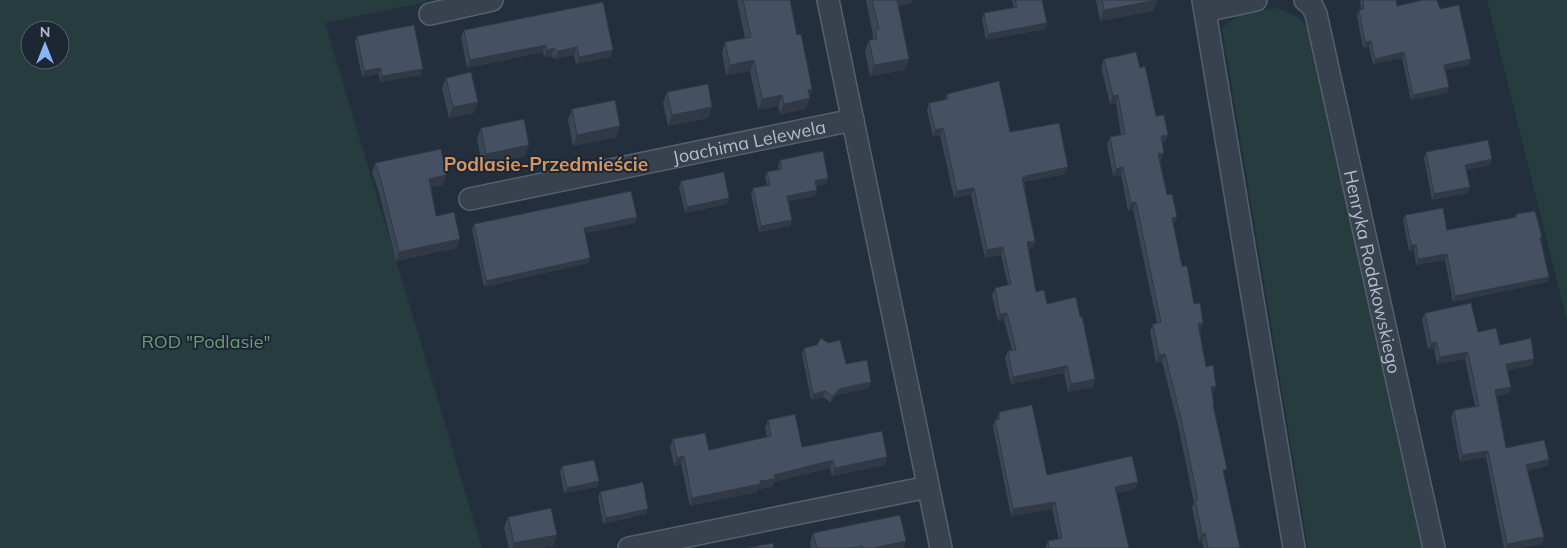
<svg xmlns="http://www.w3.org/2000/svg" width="1567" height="548" viewBox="0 0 1567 548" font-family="Mulish,sans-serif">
	<rect width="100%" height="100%" fill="#242f3e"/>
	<!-- green -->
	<g fill="#263c3f" fill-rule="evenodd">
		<path d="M0,0H426V2L325,23L482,548H0ZM30,30H60V60H30Z"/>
		<polygon points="1487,0 1567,0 1567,321"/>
		<polygon points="1278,8 1298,17 1311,30 1333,139 1422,548 1308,548 1222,28 1240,14"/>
	</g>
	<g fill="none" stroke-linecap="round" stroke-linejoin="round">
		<defs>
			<g id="street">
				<polyline points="828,0 941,548"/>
				<polyline points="1203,0 1294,548"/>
				<path id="s1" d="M1305,0L1312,6L1316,14L1434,548"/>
				<polyline points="1205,11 1256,0"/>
				<polyline points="430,14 492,0"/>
				<path id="s2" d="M470,199L853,120"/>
				<polyline points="629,548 928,487"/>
			</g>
		</defs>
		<!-- street casing -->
		<use href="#street" stroke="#565f6c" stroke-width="24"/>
		<!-- street -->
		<use href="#street" stroke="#38414e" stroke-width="21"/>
	</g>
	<!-- wall -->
	<g fill="#3b4654">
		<polygon points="737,0 790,0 797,35 812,89 806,109 780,114 778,106 758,110 750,71 726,75 722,53 725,42 745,38"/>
		<polygon points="866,0 913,0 912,3 899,6 905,70 870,76 865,51 869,40 872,40 873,35"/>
		<polygon points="1012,0 1042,0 1047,23 1045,29 986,40 982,19 984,13 1014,8"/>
		<polygon points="1096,0 1157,0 1153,11 1100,21"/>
		<polygon points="1361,0 1396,0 1397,6 1440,9 1469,65 1445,70 1449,87 1447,93 1411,100 1402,58 1373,64 1369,47 1363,48 1357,16 1359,10 1361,9 1360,2"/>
		<polygon points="464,30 613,50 610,57 576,64 574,55 555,59 551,56 544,57 543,52 467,68 461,37"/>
		<polygon points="357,36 421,75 380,82 379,74 362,77 355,42"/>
		<polygon points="1104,59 1140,68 1156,116 1168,135 1165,142 1162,143 1161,161 1160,161 1174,225 1173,225 1182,266 1201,330 1200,331 1206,367 1216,386 1213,393 1212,394 1214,405 1213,407 1224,476 1240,548 1204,548 1202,541 1199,542 1192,508 1194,503 1178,425 1162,361 1156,363 1150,331 1153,324 1157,323 1133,209 1128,211 1121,175 1113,176 1107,145 1110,137 1121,135 1116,103 1110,104 1101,67"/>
		<polygon points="446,78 474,113 449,118 442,88"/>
		<polygon points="667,92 712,107 708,118 668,126 663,103"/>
		<polygon points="947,94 1010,132 1065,174 1024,182 1033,248 1028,249 1036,292 1047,304 1095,379 1093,387 1068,392 1064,373 1011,384 1005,358 1008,351 1012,350 1004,320 998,321 992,295 995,288 1008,285 1001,255 985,258 971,195 954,198 940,135 933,137 927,110 929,103 945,100"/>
		<polygon points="572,109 620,126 616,137 573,146 568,120"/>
		<polygon points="481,128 525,156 482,165 477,139"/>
		<polygon points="1426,152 1490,165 1466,170 1468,193 1432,200 1424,158"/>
		<polygon points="780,160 828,178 826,184 816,186 815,196 788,201 792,220 790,226 759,232 751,194 753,188 767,185 765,177 767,172 779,169 778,166"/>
		<polygon points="375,163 446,175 443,185 431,187 436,216 460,239 456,248 396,261 378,189 372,173"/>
		<polygon points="681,181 729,198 727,204 685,213 679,187"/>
		<polygon points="1516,214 1541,241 1549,277 1547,282 1453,302 1445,260 1416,265 1414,250 1409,251 1403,220 1405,215 1447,230 1515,218"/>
		<polygon points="637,217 635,223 585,233 590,258 588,263 484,287 472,229 474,224"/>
		<polygon points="1425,313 1478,332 1532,365 1508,370 1509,393 1497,396 1506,448 1549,459 1547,466 1527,471 1544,537 1542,544 1520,548 1504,548 1486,457 1460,462 1451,417 1454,410 1475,406 1465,359 1437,364 1434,349 1428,349 1422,320"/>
		<polygon points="804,348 846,364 869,388 837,395 830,402 823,397 811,400 802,354"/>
		<polygon points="999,412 1047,475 1135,489 1116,493 1129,548 1045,548 1048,541 1059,539 1052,509 1011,516 993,427 995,420 997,420"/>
		<polygon points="768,420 802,447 885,465 832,476 830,468 773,482 772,487 758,489 757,492 690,506 681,464 674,466 670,447 673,439 709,450 767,437 765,428"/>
		<polygon points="562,466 597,487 564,493 560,472"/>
		<polygon points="600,492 646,514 603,524 598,497"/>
		<polygon points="508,517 553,546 541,548 509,548 504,528"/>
		<polygon points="813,533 906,541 903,548 811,548 810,543"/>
	</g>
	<!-- shaded-wall -->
	<g fill="#303945">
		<polygon points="895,0 913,0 912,3 893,7"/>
		<polygon points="1157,0 1153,11 1100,21 1104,10"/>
		<polygon points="1047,23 1045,29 986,40 988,34"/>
		<polygon points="1371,41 1369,47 1363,48 1365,42"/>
		<polygon points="546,45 543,52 467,68 470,60"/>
		<polygon points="577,47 574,55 555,59 558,51"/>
		<polygon points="554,48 551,56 544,57 547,50"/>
		<polygon points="613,50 610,57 576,64 579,57"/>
		<polygon points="1404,52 1402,58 1373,64 1375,59"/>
		<polygon points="909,59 905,70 870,76 874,65"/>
		<polygon points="1471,59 1469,65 1442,71 1444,65"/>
		<polygon points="754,60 750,71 726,75 730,65"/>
		<polygon points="381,68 379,74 362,77 364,71"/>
		<polygon points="423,69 421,75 380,82 382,76"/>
		<polygon points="1449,87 1447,93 1411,100 1413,95"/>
		<polygon points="812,89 806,109 780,114 784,104 808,90"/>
		<polygon points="782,95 778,106 758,110 762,99"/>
		<polygon points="1118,95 1116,103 1110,104 1113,96"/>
		<polygon points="478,102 474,113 449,118 453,107"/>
		<polygon points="712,107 708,118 668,126 672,115"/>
		<polygon points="620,126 616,137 573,146 577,135"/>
		<polygon points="943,128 940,135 933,137 935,130"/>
		<polygon points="1168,135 1165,142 1158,144 1161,136"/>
		<polygon points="529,145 525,156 482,165 486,154"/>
		<polygon points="1164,153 1161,161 1156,162 1158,154"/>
		<polygon points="1492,159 1490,165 1463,170 1465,165"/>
		<polygon points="1068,167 1065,174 1024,182 1023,184 1022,178 1026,176"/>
		<polygon points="1123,167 1121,175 1113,176 1116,169"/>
		<polygon points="446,175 443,185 426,188 429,179"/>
		<polygon points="828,178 826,184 813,186 815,181"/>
		<polygon points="1470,187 1468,193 1432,200 1434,194"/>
		<polygon points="974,188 971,195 954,198 957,191"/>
		<polygon points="817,190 815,196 785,202 787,196"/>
		<polygon points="729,198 727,204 685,213 687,207"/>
		<polygon points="1136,202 1133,209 1128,211 1131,203"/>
		<polygon points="637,217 635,223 582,234 584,228"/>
		<polygon points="1177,217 1174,225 1169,226 1172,218"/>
		<polygon points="792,220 790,226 759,232 761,226"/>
		<polygon points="460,239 456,248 396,261 399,252"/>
		<polygon points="1035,241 1033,248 1024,249 1027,242"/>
		<polygon points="1411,245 1416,245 1414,250 1409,251"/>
		<polygon points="1003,247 1001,255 985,258 987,250"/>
		<polygon points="1447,254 1445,260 1416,265 1418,259"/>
		<polygon points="590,258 588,263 484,287 486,281"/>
		<polygon points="1549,277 1547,282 1453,302 1455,296"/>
		<polygon points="1007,313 1004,320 998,321 1000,314"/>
		<polygon points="1203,323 1201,330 1195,331 1198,324"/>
		<polygon points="1436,342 1434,349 1428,349 1431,343"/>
		<polygon points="1468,352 1465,359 1437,364 1440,357"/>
		<polygon points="1165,354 1162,361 1156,363 1159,355"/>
		<polygon points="1534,359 1532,365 1504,371 1506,364"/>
		<polygon points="1067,366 1064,373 1011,384 1013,377"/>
		<polygon points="1095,379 1093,387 1068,392 1071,384"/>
		<polygon points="871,382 869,388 837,395 830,402 833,396 839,389"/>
		<polygon points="1216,386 1213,393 1208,394 1211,387"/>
		<polygon points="1511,387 1509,393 1493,397 1495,390"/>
		<polygon points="825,391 823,397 811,400 813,394"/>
		<polygon points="1488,451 1486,457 1460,462 1462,455"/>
		<polygon points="684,456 681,464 674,466 677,458"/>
		<polygon points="887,457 885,465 832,476 835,468"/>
		<polygon points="1549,459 1547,466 1523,472 1526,465"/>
		<polygon points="833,460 830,468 773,482 772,487 758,489 757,492 690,506 692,498 760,481 774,475"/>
		<polygon points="599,481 597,487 564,493 567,488"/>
		<polygon points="1138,482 1135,489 1113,494 1115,487"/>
		<polygon points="1055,502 1052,509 1011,516 1013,509"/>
		<polygon points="648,509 646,514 603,524 606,518"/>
		<polygon points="1205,533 1202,541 1199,542 1202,534"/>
		<polygon points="557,535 553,546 541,548 512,548 514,543"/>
		<polygon points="1544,537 1542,544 1520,548 1505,548 1507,544"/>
		<polygon points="906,541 903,548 873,548"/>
	</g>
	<!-- building -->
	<g fill="#455162" stroke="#303945">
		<polygon points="743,0 790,0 797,35 801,34 807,63 812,89 808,90 810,98 784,104 782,95 762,99 754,60 730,65 725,42 751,37"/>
		<polygon points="872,0 897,0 909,59 874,65 869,40 877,39 875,30 879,29"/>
		<polygon points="1015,0 1042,0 1047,23 988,34 984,13 1017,7"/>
		<polygon points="1102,0 1157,0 1104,10"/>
		<polygon points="1363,0 1396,0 1397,6 1423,0 1437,0 1440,9 1459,5 1471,59 1444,65 1449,87 1413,95 1404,52 1375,59 1371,41 1365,42 1359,10 1364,9"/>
		<polygon points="603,2 613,50 579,57 577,47 558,51 554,48 547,50 546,45 470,60 464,30"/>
		<polygon points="414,25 423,69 382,76 381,68 364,71 357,36"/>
		<polygon points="1136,52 1140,68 1145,66 1156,116 1164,115 1168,135 1161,136 1164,153 1158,154 1167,195 1172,194 1177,217 1172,218 1182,266 1187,266 1194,304 1200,303 1203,323 1198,324 1206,367 1213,365 1216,386 1211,387 1214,405 1213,405 1227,469 1223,470 1240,548 1208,548 1205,533 1202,534 1195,500 1198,500 1181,418 1165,354 1159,355 1153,324 1161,322 1136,202 1131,203 1123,167 1116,169 1110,137 1125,134 1118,95 1113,96 1104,59"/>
		<polygon points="471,72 478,102 453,107 446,78"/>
		<polygon points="999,81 1010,132 1059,123 1068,167 1026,176 1026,177 1022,178 1035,241 1027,242 1036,292 1044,290 1047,304 1076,297 1080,317 1082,316 1095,379 1071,384 1067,366 1013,377 1008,351 1016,350 1007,313 1000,314 995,288 1011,284 1003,247 987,250 974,188 957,191 943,128 935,130 929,103 948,99 947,94"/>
		<polygon points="708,84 712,107 672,115 667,92"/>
		<polygon points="615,100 620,126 577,135 572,109"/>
		<polygon points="524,119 529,145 486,154 481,128"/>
		<polygon points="1488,140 1492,159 1465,165 1470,187 1434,194 1426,152"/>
		<polygon points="441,149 446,175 429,179 436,216 454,212 460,239 399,252 381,180 375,163"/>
		<polygon points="823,151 828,178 815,181 817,190 787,196 792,220 761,226 753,188 770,185 767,172 782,169 780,160"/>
		<polygon points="724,172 729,198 687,207 681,181"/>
		<polygon points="631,191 637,217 584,228 590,258 486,281 474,224"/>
		<polygon points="1443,208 1447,230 1517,217 1516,214 1535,211 1542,237 1540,237 1549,277 1455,296 1447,254 1418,259 1416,245 1411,245 1405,215"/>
		<polygon points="1471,303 1478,332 1496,328 1500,345 1531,338 1534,359 1506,364 1511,387 1495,390 1506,448 1544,440 1549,459 1526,465 1544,537 1507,544 1488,451 1462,455 1454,410 1479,406 1468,352 1440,357 1436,342 1431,343 1425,313"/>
		<polygon points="821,338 828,343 840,340 846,364 867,360 871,382 839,389 833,396 825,391 813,394 804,348 817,345"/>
		<polygon points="1032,405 1047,475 1132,456 1138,482 1115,487 1129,548 1049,548 1048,541 1062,538 1055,502 1013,509 995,420 1000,419 999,412"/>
		<polygon points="795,414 802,447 882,431 887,457 835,468 833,460 774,475 775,479 760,481 760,484 692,498 684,456 677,458 673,439 705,433 709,450 771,436 768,420"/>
		<polygon points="594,460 599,481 567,488 562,466"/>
		<polygon points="643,482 648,509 606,518 600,492"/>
		<polygon points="551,508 557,535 514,543 508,517"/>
		<polygon points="900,515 906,541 873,548 863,548 862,546 852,548 817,548 813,533"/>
		<polygon points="773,543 774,548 746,548"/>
	</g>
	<g text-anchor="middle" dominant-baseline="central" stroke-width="4" stroke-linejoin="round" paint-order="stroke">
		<!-- street labels -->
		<g font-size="18" fill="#b4bcc9" stroke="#1d2633">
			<text stroke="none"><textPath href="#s2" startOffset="285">Joachima Lelewela</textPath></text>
			<text stroke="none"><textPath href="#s1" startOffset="282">Henryka Rodakowskiego</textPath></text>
		</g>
		<!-- park labels -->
		<g font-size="18" fill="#6b9a76" stroke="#1d2633">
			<text x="206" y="341">ROD "Podlasie"</text>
		</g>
		<!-- neighbourhood labels -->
		<g font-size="19" font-weight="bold" fill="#d59563" stroke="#1d2633">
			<text x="546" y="164">Podlasie-Przedmieście</text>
		</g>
	</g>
	<!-- north arrow -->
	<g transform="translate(45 45)"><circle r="24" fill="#1d2633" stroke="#59626f"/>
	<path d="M0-4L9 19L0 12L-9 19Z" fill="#8ab4f8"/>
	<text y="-8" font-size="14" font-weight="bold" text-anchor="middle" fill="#b4bcc9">N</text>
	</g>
</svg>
